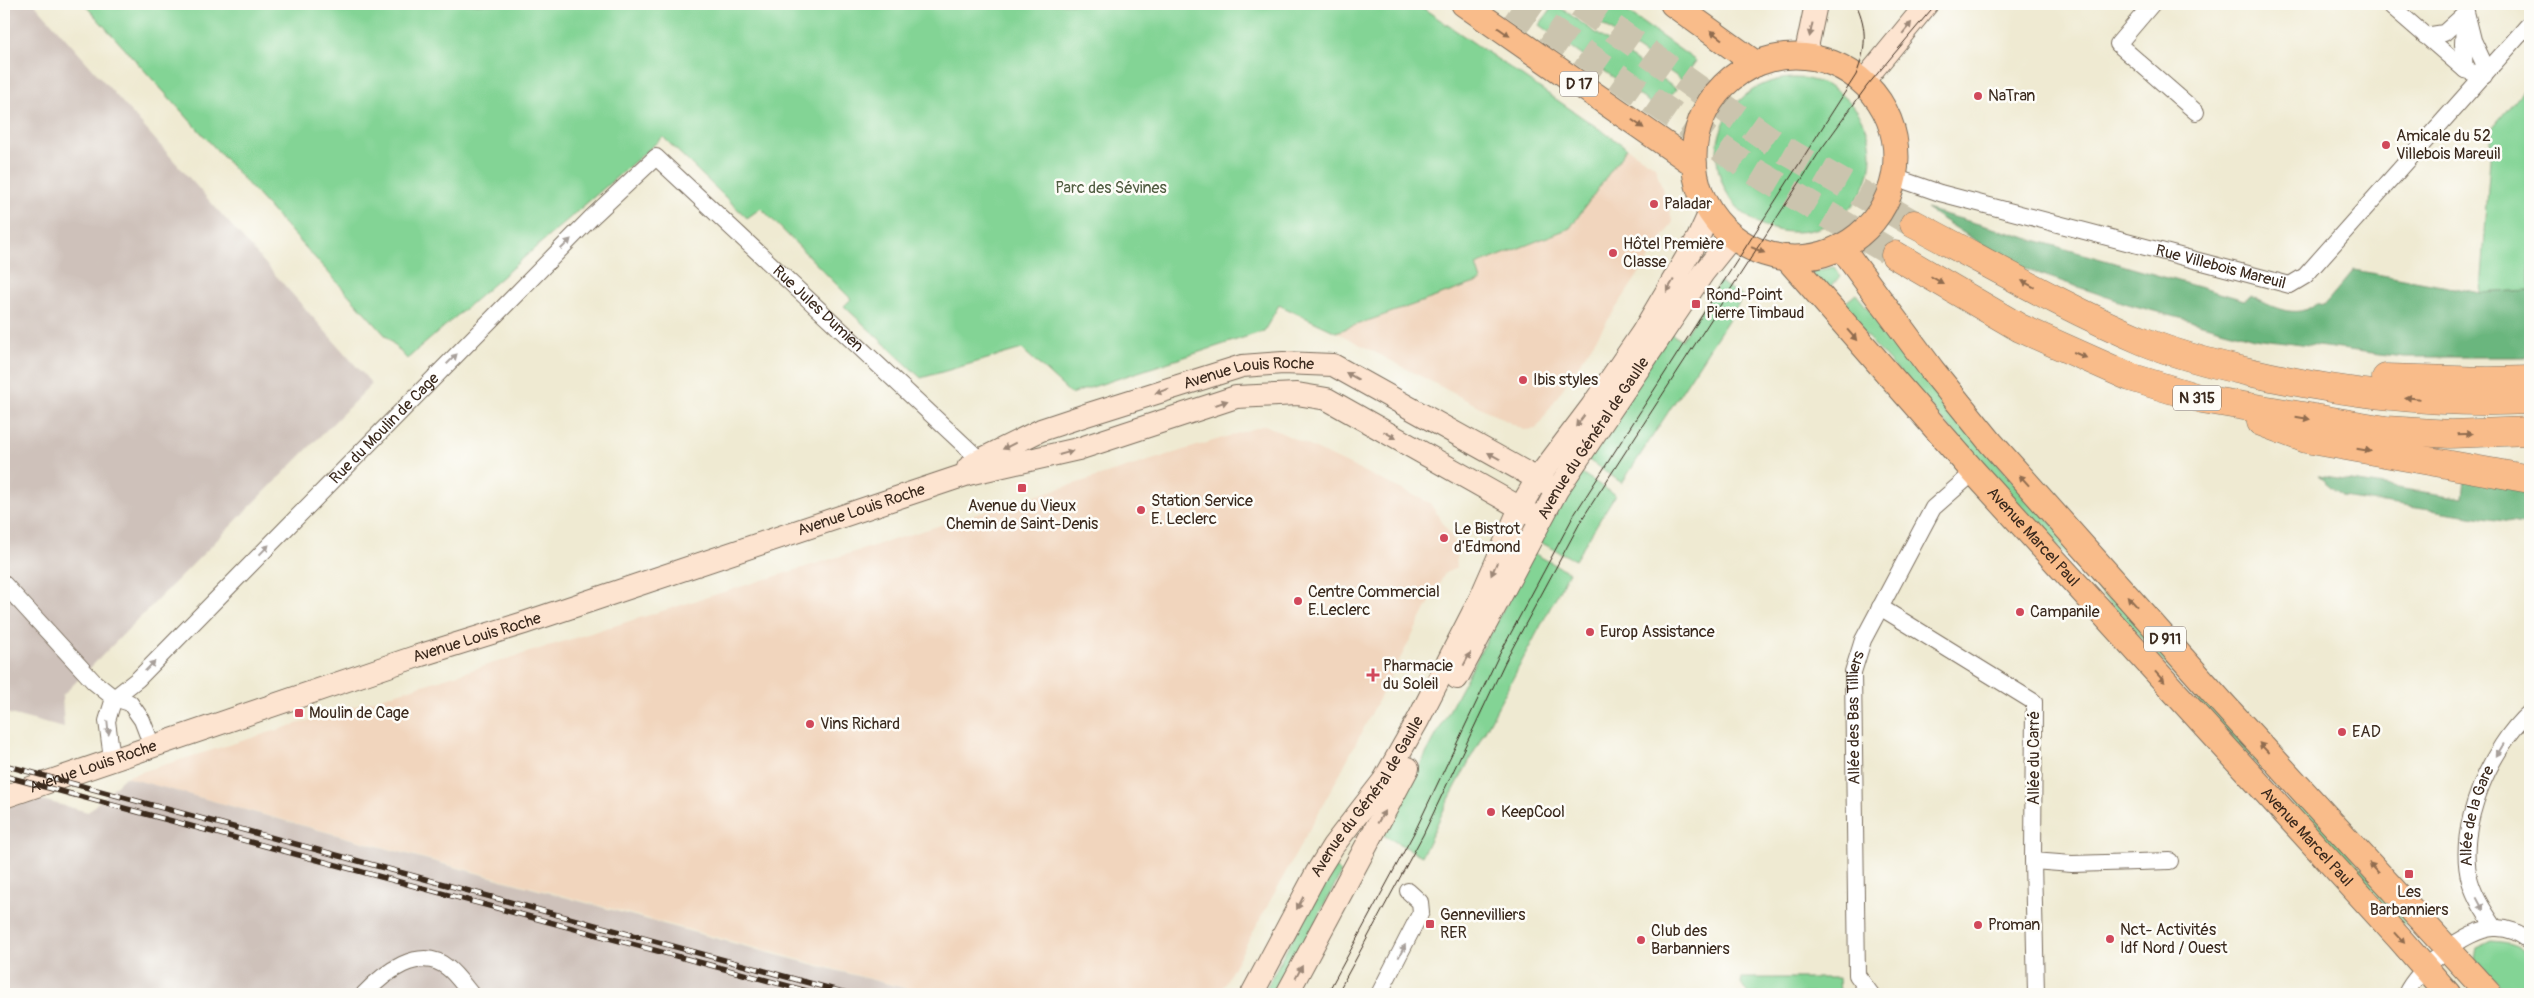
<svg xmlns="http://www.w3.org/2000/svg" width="2534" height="998" viewBox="0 0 2534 998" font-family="Pangolin,sans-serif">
	<rect width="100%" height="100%" fill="#fdfcf7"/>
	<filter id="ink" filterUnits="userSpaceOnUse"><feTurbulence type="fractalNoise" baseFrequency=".02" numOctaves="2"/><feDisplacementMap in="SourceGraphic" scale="10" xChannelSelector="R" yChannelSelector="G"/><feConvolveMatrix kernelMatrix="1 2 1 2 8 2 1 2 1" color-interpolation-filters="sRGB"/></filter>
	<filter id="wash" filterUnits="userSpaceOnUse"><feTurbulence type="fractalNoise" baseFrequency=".0096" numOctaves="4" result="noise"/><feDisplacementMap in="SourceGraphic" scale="20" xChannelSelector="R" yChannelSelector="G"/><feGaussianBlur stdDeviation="1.12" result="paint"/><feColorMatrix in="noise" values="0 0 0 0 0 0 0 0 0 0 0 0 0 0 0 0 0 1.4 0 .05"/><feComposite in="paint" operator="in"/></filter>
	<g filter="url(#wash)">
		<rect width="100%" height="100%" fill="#efead2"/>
		<!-- built -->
		<g fill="#f1d5bd">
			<polygon points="1627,148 1655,166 1673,222 1536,429 1524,430 1336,332 1481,281 1476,265 1570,228"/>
			<polygon points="1265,425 1430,503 1455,542 1457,568 1445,573 1337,779 1219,994 927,994 125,777"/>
		</g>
		<!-- industrial -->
		<g fill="#cec1ba">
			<polygon points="4,4 35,4 372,384 62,696 64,728 6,713 4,721"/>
			<polygon points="125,777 769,953 927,994 4,994 4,790 88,812"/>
		</g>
		<!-- green -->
		<g fill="#83d495" stroke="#5f7f5a">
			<polygon points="84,4 1417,4 1627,148 1570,228 1476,265 1481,281 1336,332 1279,305 1264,331 1071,394 1022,349 921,378 844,306 851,299 761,208 747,218 663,137 407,359"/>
			<polygon points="1555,4 1676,89 1660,110 1539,25"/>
			<polygon points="1572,4 1616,4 1696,61 1682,80"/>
			<circle cx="1794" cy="155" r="77"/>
			<polygon points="2530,82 2530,290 2481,293 2492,128"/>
			<polygon points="1834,267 1841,277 1826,290 1810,272"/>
			<polygon points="1720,282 1743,297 1622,483 1587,459 1670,333 1681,340"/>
			<polygon points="1856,294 1951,412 2417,929 2413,932 2405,923 2402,925 1840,307"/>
			<polygon points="1580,472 1615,495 1575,560 1538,541"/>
			<polygon points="1533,553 1569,572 1446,805 1422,856 1383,835"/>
			<polygon points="1335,867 1341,873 1278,994 1263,994 1329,870"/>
			<path d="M2492,941C2534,944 2530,959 2530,994H2508L2475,958L2477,948Z"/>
			<polygon points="1742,978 1839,978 1840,994 1748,994 1741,983"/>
		</g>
		<!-- forest -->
		<g fill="#6ab67e" stroke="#52704e">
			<path d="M1926,209L2244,300L2251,296C2270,306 2297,321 2316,303L2324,305L2354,270L2481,293L2530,290V357H2404L2254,338L2128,304L2014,265Z"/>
			<polygon points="2318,476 2463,498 2465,478 2530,492 2530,525 2343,497"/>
		</g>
	</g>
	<g filter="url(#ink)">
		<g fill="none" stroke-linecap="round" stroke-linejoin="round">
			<!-- highway-tunnel -->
			<g stroke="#cbc4ae" stroke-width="28" stroke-dasharray="28 14" stroke-linecap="butt">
				<polyline points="1513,4 1752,170 1895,255"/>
				<polyline points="1579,4 1781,148 1914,224"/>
			</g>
			<defs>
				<g id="street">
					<polyline points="2152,4 2118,44 2196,112"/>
					<polyline points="2389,4 2465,70 2484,76 2486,68 2473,40 2464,4"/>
					<polyline points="2464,23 2463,44 2465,70"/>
					<polyline points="2425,36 2444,33 2466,13"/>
					<path id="s1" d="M1894,177L1940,193L2290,285L2305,276L2530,23"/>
					<polyline points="4,584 94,682 114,698 130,703 142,720 152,746"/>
					<polyline points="1880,607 2034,702 2033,861 2036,994"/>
					<path id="s2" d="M114,698L138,679L592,217L656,157L980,460"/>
					<polyline points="112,758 107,721 114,698"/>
					<polyline points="2033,861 2072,864 2170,861"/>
					<path id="s3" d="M2495,928C2485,913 2475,898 2470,881C2455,828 2491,746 2530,712"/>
					<path d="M364,994C383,974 420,944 448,968C457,975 464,986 471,994"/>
					<polyline points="1379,994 1421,912 1420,902 1408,891"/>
					<path id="s4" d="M1871,994L1857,975L1853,672L1863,640L1933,508L1974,472"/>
					<path d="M2406,994C2417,969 2466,929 2494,928C2508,927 2520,933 2530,941"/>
				</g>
				<g id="secondary">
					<polyline points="1805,57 1816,4"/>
					<polyline points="1863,82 1927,4"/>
					<path id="s5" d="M968,468L980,460L1041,430L1086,415L1242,366L1283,363L1333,365L1550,486"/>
					<path id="s6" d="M1457,678L1557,490L1703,273L1732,237"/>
					<path id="s7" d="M4,797L418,656L524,623L968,474L1078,449L1236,397L1297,394L1327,399L1540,519"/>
					<path id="s8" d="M1252,994L1317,872L1333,846L1384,780L1418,720L1481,597L1520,508L1537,479L1592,406L1642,333L1698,238L1710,212"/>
					<polyline points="1287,994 1408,768"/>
				</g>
				<g id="primary">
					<polyline points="1464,4 1694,164"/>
					<polyline points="1673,4 1756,64"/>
					<circle cx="1795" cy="157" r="101"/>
					<polyline points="1841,247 1932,370 1991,443 2224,705 2489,994"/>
					<path id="s9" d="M1787,258L1974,472L2399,938L2448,994"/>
				</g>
				<g id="highway">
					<path d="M1914,224C1990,264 2065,308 2143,341C2177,355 2213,364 2249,372C2340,393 2436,405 2530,400"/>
					<polyline points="1895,255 2020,328 2130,377 2202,399 2386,430 2450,434 2530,431"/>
					<polyline points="2386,378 2488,381 2530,380"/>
					<polyline points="2261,422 2306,439 2530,479"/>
				</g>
			</defs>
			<!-- street casing -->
			<use href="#street" stroke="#7a6d5d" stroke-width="18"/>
			<!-- secondary casing -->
			<use href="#secondary" stroke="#7a6d5d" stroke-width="24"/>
			<!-- primary casing -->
			<use href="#primary" stroke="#7a6d5d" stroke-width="27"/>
			<!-- highway casing -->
			<use href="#highway" stroke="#7a6d5d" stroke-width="29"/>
			<!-- street -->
			<use href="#street" stroke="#fff" stroke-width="16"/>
			<!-- secondary -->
			<use href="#secondary" stroke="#fde4d0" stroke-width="22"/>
			<!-- primary -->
			<use href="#primary" stroke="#f9bc8a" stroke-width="25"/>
			<!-- highway -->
			<use href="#highway" stroke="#f9bc8a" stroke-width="28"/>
			<!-- tram -->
			<g stroke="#3b2a1e" stroke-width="1">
				<path d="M1327,994L1415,831L1497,659L1574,515L1856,75C1866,50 1868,29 1856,4"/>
				<polyline points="1337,994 1423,835 1505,662 1582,519 1822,148 1867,86 1936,4"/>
			</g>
			<defs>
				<g id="rail">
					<polyline points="4,765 850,994"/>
					<polyline points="4,776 818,994"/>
				</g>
			</defs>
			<!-- rail casing -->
			<use href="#rail" stroke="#3b2a1e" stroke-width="5.5"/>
			<!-- rail -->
			<use href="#rail" stroke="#fdfcf7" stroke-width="4" stroke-dasharray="11" stroke-linecap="butt"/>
		</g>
		<!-- one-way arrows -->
		<defs><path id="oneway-solid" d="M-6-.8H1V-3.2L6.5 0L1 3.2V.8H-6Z" transform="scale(1.25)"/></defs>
		<g fill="#9c8777">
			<use href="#oneway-solid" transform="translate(1907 28) rotate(-51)"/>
			<use href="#oneway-solid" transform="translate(1811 30) rotate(102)"/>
			<use href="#oneway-solid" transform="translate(1670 286) rotate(120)"/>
			<use href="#oneway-solid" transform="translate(1352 376) rotate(-151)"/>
			<use href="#oneway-solid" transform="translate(1162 391) rotate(163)"/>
			<use href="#oneway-solid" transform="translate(1221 403) rotate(-19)"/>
			<use href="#oneway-solid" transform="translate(1580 421) rotate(127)"/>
			<use href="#oneway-solid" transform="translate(1390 435) rotate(29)"/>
			<use href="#oneway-solid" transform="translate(1009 446) rotate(154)"/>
			<use href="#oneway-solid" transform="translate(1066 453) rotate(-16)"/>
			<use href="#oneway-solid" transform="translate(1494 456) rotate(-151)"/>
			<use href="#oneway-solid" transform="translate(1494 569) rotate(114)"/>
			<use href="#oneway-solid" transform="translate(1467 659) rotate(-62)"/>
			<use href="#oneway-solid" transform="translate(1381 817) rotate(-61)"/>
			<use href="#oneway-solid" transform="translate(1300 903) rotate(118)"/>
			<use href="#oneway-solid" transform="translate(1299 972) rotate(-62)"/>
		</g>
		<g fill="#906c4f">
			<use href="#oneway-solid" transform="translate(1504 32) rotate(35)"/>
			<use href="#oneway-solid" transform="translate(1716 35) rotate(-143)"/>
			<use href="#oneway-solid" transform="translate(1638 124) rotate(35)"/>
			<use href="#oneway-solid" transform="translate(1758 250) rotate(23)"/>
			<use href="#oneway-solid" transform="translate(1937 280) rotate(30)"/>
			<use href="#oneway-solid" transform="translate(2028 284) rotate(-152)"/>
			<use href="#oneway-solid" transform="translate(1852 335) rotate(49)"/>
			<use href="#oneway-solid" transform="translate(2080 355) rotate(24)"/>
			<use href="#oneway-solid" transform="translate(2412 398) rotate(-174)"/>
			<use href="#oneway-solid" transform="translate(2303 418) rotate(10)"/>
			<use href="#oneway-solid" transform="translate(2465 434) rotate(-2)"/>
			<use href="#oneway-solid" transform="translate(2364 450) rotate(10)"/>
			<use href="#oneway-solid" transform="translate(2024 480) rotate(-132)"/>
			<use href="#oneway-solid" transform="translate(2132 601) rotate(-132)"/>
			<use href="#oneway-solid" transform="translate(2160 677) rotate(48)"/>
			<use href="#oneway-solid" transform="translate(2264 748) rotate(-133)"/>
			<use href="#oneway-solid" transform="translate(2374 868) rotate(-133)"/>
			<use href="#oneway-solid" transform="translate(2400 938) rotate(48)"/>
		</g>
		<g fill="#a79f9a">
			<use href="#oneway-solid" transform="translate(566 244) rotate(-45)"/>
			<use href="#oneway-solid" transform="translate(452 359) rotate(-45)"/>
			<use href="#oneway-solid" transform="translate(264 550) rotate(-46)"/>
			<use href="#oneway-solid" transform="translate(150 666) rotate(-46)"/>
			<use href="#oneway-solid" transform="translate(108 728) rotate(84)"/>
			<use href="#oneway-solid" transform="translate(2500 750) rotate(121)"/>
			<use href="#oneway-solid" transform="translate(2480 904) rotate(62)"/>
			<use href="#oneway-solid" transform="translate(1402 951) rotate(-62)"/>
		</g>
	</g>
	<!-- markers -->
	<g fill="#d1495b" stroke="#fdfcf7" stroke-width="2">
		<circle cx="1978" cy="96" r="5"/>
		<circle cx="2386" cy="145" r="5"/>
		<circle cx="1654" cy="204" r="5"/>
		<circle cx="1613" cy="253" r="5"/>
		<rect x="1691" y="299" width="10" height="10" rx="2.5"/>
		<circle cx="1523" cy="380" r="5"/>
		<rect x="1017" y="483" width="10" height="10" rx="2.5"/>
		<circle cx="1141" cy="510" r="5"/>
		<circle cx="1444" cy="538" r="5"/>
		<circle cx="1298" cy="601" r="5"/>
		<circle cx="2020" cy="612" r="5"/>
		<circle cx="1590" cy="632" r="5"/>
		<path d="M1370.5 667.5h5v5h5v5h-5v5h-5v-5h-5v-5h5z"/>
		<rect x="294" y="708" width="10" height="10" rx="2.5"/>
		<circle cx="810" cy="724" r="5"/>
		<circle cx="2342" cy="732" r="5"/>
		<circle cx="1491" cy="812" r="5"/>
		<rect x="2404" y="869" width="10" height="10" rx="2.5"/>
		<rect x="1425" y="919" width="10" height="10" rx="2.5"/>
		<circle cx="1978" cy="925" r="5"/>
		<circle cx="2110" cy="939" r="5"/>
		<circle cx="1641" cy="940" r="5"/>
	</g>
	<g text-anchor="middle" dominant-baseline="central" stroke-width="5" stroke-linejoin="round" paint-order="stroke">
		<!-- shield labels -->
		<g fill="#fdfcf7" stroke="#75695f" stroke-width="1">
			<rect x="1560" y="71.5" width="38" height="25" rx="4"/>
			<rect x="2173" y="385.5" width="48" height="25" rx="4"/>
			<rect x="2144" y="626.5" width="42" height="25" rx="4"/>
		</g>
		<g font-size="15" font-weight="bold" fill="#3b2a1e">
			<text x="1579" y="84">D 17</text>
			<text x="2197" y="398">N 315</text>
			<text x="2165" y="639">D 911</text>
		</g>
		<!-- poi labels -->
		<g font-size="16" fill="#3b2a1e" stroke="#fdfcf7" text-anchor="start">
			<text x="1988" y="96">NaTran</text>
			<text x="2396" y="136">Amicale du 52<tspan x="2396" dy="18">Villebois Mareuil</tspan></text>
			<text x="1664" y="204">Paladar</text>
			<text x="1623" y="244">Hôtel Première<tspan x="1623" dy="18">Classe</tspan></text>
			<text x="1706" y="295">Rond-Point<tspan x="1706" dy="18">Pierre Timbaud</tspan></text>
			<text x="1533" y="380">Ibis styles</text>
			<text x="1151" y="501">Station Service<tspan x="1151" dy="18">E. Leclerc</tspan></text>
			<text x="1022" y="506" text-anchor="middle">Avenue du Vieux<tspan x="1022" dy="18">Chemin de Saint-Denis</tspan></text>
			<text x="1454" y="529">Le Bistrot<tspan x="1454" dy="18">d'Edmond</tspan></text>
			<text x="1308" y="592">Centre Commercial<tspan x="1308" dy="18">E.Leclerc</tspan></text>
			<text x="2030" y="612">Campanile</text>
			<text x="1600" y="632">Europ Assistance</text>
			<text x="1383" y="666">Pharmacie<tspan x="1383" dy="18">du Soleil</tspan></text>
			<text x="309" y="713">Moulin de Cage</text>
			<text x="820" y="724">Vins Richard</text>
			<text x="2352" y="732">EAD</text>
			<text x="1501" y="812">KeepCool</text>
			<text x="2409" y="892" text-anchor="middle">Les<tspan x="2409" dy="18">Barbanniers</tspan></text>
			<text x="1440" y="915">Gennevilliers<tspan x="1440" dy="18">RER</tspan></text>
			<text x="1988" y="925">Proman</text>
			<text x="2120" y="930">Nct- Activités<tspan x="2120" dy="18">Idf Nord / Ouest</tspan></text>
			<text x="1651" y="931">Club des<tspan x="1651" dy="18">Barbanniers</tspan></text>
		</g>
		<!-- park labels -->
		<g font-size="16" fill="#515d42" stroke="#fdfcf7">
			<text x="1111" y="188">Parc des Sévines</text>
		</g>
		<!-- street labels -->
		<g font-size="16" fill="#3b2a1e" stroke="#fdfcf7">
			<text stroke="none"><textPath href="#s1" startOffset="339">Rue Villebois Mareuil</textPath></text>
			<text stroke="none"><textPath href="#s2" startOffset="988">Rue Jules Dumien</textPath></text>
			<text stroke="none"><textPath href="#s5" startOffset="299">Avenue Louis Roche</textPath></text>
			<text stroke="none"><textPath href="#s2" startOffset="382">Rue du Moulin de Cage</textPath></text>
			<text stroke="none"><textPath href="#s6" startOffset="276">Avenue du Général de Gaulle</textPath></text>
			<text stroke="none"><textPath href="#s7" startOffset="904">Avenue Louis Roche</textPath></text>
			<text stroke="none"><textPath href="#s9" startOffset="372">Avenue Marcel Paul</textPath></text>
			<text stroke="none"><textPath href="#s7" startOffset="499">Avenue Louis Roche</textPath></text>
			<text stroke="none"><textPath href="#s4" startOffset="281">Allée des Bas Tilliers</textPath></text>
			<text transform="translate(2034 758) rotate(-90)">Allée du Carré</text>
			<text stroke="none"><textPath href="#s7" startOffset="94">Avenue Louis Roche</textPath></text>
			<text stroke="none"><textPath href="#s8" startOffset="229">Avenue du Général de Gaulle</textPath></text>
			<text stroke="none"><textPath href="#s3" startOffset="120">Allée de la Gare</textPath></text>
			<text stroke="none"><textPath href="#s9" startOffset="778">Avenue Marcel Paul</textPath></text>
		</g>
	</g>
	<!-- margin -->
	<rect width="2534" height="998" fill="none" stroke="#fdfcf7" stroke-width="20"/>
</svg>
